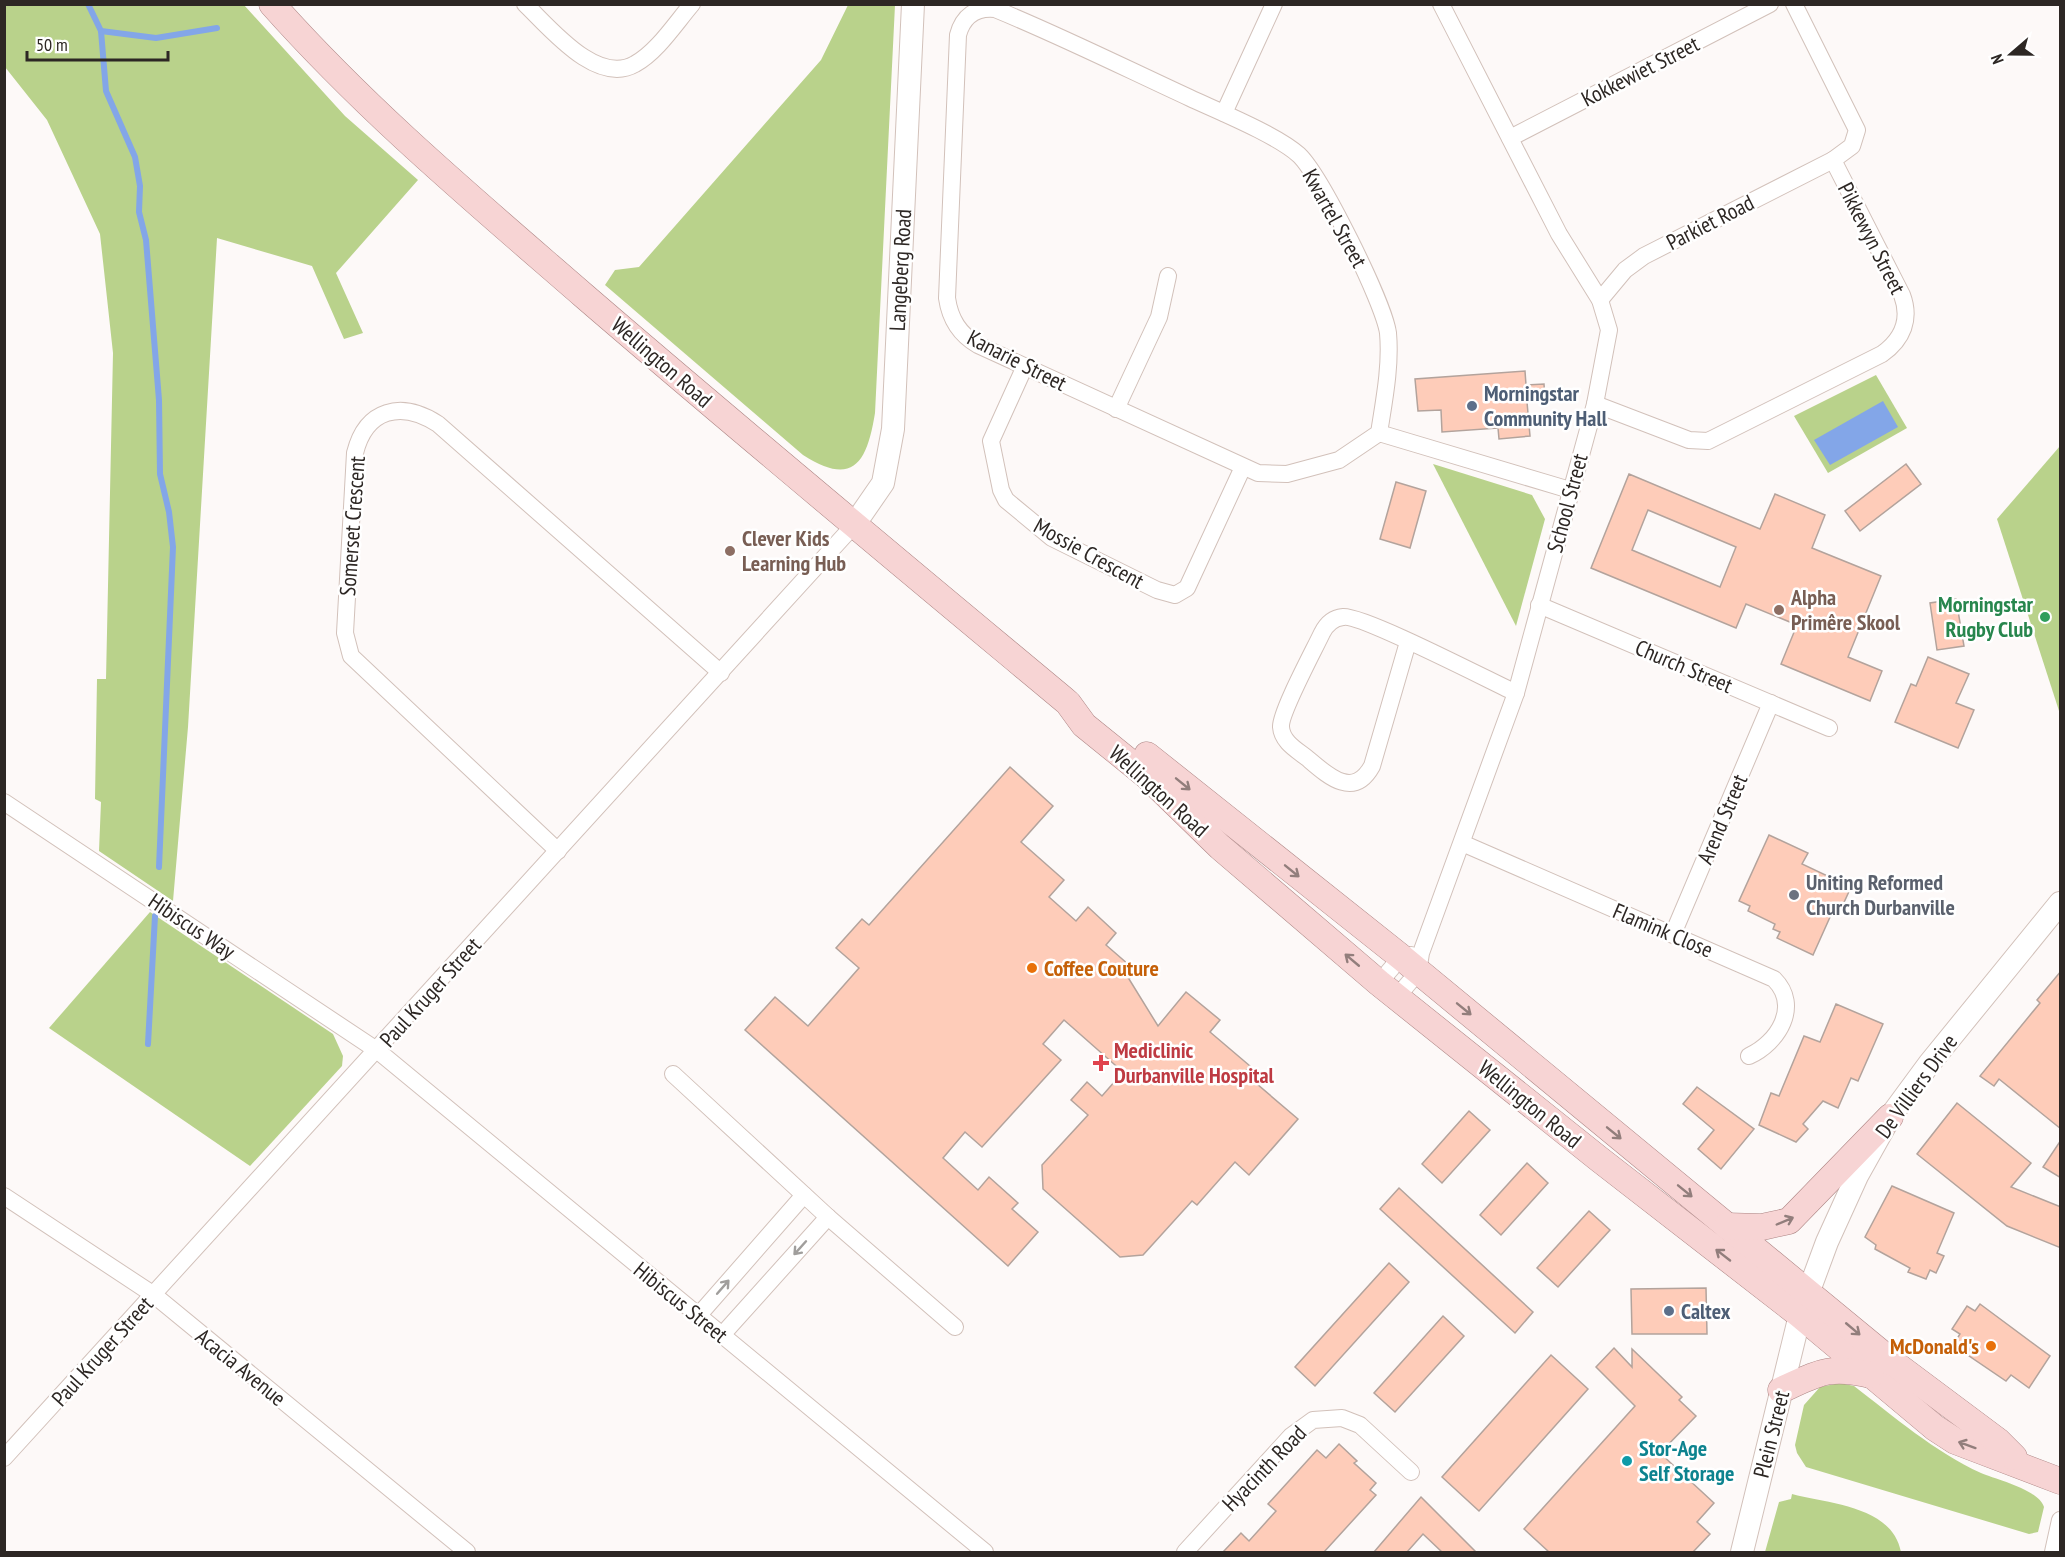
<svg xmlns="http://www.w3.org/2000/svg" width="2065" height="1557" viewBox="0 0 2065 1557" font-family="'PT Sans Narrow',sans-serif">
	<rect width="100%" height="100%" fill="#fdf9f8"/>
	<!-- green -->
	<g fill="#b9d28b">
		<polygon points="4,5 244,5 345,116 418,180 336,273 363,333 344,339 312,266 217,238 188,727 173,901 99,851 101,802 95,799 97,679 106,679 113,353 100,234 47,120 5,67"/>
		<path d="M848,5H895L875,413C867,463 853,487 803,455L605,285L615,270L639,267L821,60Z"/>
		<polygon points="1876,375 1907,428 1828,473 1794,416"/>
		<polygon points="2060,446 2060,714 1997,519"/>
		<polygon points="1433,464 1532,495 1545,519 1516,626"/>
		<polygon points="150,912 333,1034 343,1056 342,1066 250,1166 49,1028"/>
		<path d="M1840,1383L1854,1386C1893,1416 1935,1452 1981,1473C1997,1480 2038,1489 2044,1507L2038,1532L2029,1534L1806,1467L1797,1453L1795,1445L1804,1405L1820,1387Z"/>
		<path d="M1792,1494C1830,1504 1892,1506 1901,1552H1765L1779,1502L1791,1499Z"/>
	</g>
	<!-- water -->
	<polygon fill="#83a6e8" points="1883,401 1898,427 1830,465 1814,440"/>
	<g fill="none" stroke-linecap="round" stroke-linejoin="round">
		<!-- stream -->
		<g stroke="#83a6e8" stroke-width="6">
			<polyline points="88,4 101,31 106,91 135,157 140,186 139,212 146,240 159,400 160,474 169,512 173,547 159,867"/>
			<polyline points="101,31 156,38 217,28"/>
			<polyline points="148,1044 155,916"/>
		</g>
	</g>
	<!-- building -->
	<g fill="#feccb9" stroke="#b3a39c" stroke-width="1.5" fill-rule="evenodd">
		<polygon points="1525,371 1526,385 1544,384 1545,400 1527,402 1530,436 1499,439 1498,428 1442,432 1441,410 1418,411 1415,379"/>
		<polygon points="1906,464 1921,484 1860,531 1845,511"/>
		<path d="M1629,474L1760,529L1775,494L1825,515L1812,548L1881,576L1848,657L1882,671L1870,701L1781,664L1797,625L1746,604L1736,628L1591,568ZM1648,510L1736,547L1720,587L1632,550Z"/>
		<polygon points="1396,482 1426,491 1410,548 1380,539"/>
		<polygon points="1956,599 1964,646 1937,650 1930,603"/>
		<polygon points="1928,657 1969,674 1956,703 1974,710 1958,748 1895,722 1911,684 1916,686"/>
		<polygon points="1010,767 1053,806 1021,842 1064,880 1049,897 1076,921 1088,907 1116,933 1106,945 1136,971 1129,979 1158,1026 1186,992 1220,1020 1210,1032 1250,1066 1244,1073 1298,1119 1249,1175 1235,1162 1197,1205 1192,1201 1143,1255 1120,1257 1043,1189 1042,1165 1088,1115 1071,1100 1087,1082 1102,1096 1123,1072 1064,1020 1043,1044 1061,1060 982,1147 965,1132 943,1158 978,1190 989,1177 1018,1203 1012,1209 1038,1232 1008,1266 745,1030 775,997 808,1026 859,968 836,948 862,919 869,925"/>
		<polygon points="1769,835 1808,853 1802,864 1851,887 1841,909 1835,906 1813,955 1777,938 1780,932 1773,929 1775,924 1748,911 1750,906 1739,901"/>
		<polygon points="2061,971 2061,1129 1999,1079 1994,1086 1980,1076 2040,1003 2037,1000"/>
		<polygon points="1836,1004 1883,1024 1858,1081 1851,1078 1838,1108 1823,1101 1803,1124 1808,1129 1796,1142 1759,1125 1771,1093 1779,1096 1804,1036 1820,1042"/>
		<polygon points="1697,1087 1754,1129 1721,1169 1698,1149 1714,1130 1683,1104"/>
		<polygon points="1957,1103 2031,1163 2011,1187 2061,1207 2061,1248 2007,1226 1917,1154"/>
		<polygon points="1469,1111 1490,1130 1442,1183 1422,1164"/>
		<polygon points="2061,1140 2061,1178 2043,1167"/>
		<polygon points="1527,1163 1548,1183 1501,1235 1480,1215"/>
		<polygon points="1892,1186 1954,1213 1937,1253 1944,1256 1936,1273 1930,1270 1926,1279 1908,1272 1910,1268 1875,1249 1876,1245 1865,1237"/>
		<polygon points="1399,1188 1533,1312 1515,1333 1380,1209"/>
		<polygon points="1589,1211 1610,1230 1558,1287 1537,1268"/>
		<polygon points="1389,1263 1409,1282 1315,1386 1295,1367"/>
		<polygon points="1706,1288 1707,1334 1632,1334 1631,1289"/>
		<polygon points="1980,1304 2050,1356 2029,1388 2011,1375 2006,1381 1953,1345 1960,1334 1952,1329 1967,1306 1975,1311"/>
		<polygon points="1443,1316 1464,1336 1395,1412 1374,1393"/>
		<polygon points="1614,1348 1632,1367 1632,1349 1682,1397 1679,1400 1696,1416 1660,1453 1714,1503 1697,1522 1710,1534 1693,1552 1549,1552 1524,1529 1635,1406 1596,1367"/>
		<polygon points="1551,1355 1588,1389 1479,1511 1442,1477"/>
		<polygon points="1339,1444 1357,1461 1354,1463 1376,1483 1370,1490 1376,1495 1324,1552 1223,1552 1241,1533 1249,1541 1276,1511 1268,1504 1317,1450 1326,1458"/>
		<polygon points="1421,1497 1476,1552 1442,1552 1423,1534 1407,1552 1374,1552"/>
	</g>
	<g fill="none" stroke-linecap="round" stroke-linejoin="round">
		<defs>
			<g id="street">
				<path d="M525,4C550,28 597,86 635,64C657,52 675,24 692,4"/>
				<polyline points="1224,113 1274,4"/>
				<polyline points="1510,138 1770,4"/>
				<polyline points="1600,300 1625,270 1644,256 1833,160"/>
				<polyline points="1025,366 991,441 1001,490 1006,500 1052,538 1157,590 1175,595 1187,588 1243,467"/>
				<path d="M1595,404L1689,440L1708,441L1882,354C1903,339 1911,319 1902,295L1833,160L1852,146L1857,130L1794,4"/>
				<polyline points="1116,409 1159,317 1168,276"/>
				<path d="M1379,433L1339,460L1287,474L1258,473L978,345C959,334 950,319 947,298L958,35C963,16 976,7 995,9C1061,36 1125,68 1190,98C1218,111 1277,135 1299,155C1321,176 1384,303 1388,333C1391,366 1384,401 1379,433L1570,490"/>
				<polyline points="1539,605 1829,728"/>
				<path d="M1408,642L1372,766C1353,800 1327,775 1307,758C1297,750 1282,742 1281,727C1280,713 1314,650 1322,633C1326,625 1333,618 1343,617C1361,614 1490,681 1516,693"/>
				<polyline points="4,802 378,1051 985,1552"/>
				<path d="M1462,843L1774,979C1801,1006 1778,1043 1749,1056"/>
				<path d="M558,851L351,656L345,633L355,453C366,409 401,400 438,424L721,673"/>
				<polyline points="1673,934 1771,703"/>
				<polyline points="1379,983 1401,957 1411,955"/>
				<polyline points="1397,997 1418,972 1421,953 1516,693 1595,404 1609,330 1600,300 1559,234 1441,4"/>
				<polyline points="673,1074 828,1217 955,1327"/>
				<polyline points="4,1196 154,1295 467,1552"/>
				<polyline points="698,1316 804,1195"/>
				<polyline points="722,1335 828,1217"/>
				<polyline points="4,1458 854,525"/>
				<polyline points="1185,1552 1291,1436 1313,1420 1342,1418 1360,1425 1411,1472"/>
				<polyline points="2053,1552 2060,1520"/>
			</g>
			<g id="secondary">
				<polyline points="854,525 883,483 893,429 913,4"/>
				<polyline points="1742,1552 1800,1315 1827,1242 1857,1176 1890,1117 1929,1064 2060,903"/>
			</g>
			<g id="primary">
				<path d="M272,4C367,111 476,202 583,295C743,433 906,568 1068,703L1084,725L1147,776L1220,847L1379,983L1599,1159L1800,1315L1935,1428L1955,1441L2060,1481"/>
				<polyline points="1147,755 1401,957 1891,1361 1998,1441 2014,1457"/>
				<polyline points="1727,1226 1762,1227 1789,1221 1890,1117"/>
				<path d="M1781,1390C1819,1373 1828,1365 1871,1375"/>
			</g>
		</defs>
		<!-- street casing -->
		<use href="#street" stroke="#d2c1ba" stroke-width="18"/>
		<!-- secondary casing -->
		<use href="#secondary" stroke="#d2c1ba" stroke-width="24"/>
		<!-- primary casing -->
		<use href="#primary" stroke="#ac8584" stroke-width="27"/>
		<!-- street -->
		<use href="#street" stroke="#fff" stroke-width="16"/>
		<!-- secondary -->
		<use href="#secondary" stroke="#fff" stroke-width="22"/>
		<!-- primary -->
		<use href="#primary" stroke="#f7d4d4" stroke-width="26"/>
	</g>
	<!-- one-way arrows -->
	<defs><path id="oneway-shaft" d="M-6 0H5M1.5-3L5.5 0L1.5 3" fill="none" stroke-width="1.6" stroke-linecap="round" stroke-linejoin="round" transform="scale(1.5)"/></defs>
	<g stroke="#927e7c">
		<use href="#oneway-shaft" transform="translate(1183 784) rotate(39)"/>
		<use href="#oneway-shaft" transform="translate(1292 871) rotate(39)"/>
		<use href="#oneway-shaft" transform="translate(1352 960) rotate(-140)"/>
		<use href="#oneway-shaft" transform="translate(1464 1009) rotate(39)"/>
		<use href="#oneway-shaft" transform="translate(1614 1133) rotate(39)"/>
		<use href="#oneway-shaft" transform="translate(1685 1191) rotate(39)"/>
		<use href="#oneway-shaft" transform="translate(1785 1221) rotate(-23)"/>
		<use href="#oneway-shaft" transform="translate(1723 1255) rotate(-142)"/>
		<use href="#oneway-shaft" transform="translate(1853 1329) rotate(40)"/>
		<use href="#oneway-shaft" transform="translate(1967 1445) rotate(-160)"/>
	</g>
	<g stroke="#a09e9c">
		<use href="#oneway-shaft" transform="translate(800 1248) rotate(132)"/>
		<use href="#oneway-shaft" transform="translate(723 1287) rotate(-49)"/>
	</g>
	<!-- markers -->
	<g fill="#5c6f8a" stroke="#fff" stroke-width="2">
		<circle cx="1472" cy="406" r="6"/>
		<circle cx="1669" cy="1311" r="6"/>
	</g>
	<g fill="#8d6e63" stroke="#fff" stroke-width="2">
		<circle cx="730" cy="551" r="6"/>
		<circle cx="1779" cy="610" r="6"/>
	</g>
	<circle fill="#2e9e5b" stroke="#fff" stroke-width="2" cx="2045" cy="617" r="6"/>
	<circle fill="#6b7280" stroke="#fff" stroke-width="2" cx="1794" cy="895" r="6"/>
	<g fill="#e8710a" stroke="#fff" stroke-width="2">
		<circle cx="1032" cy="968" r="6"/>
		<circle cx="1991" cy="1346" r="6"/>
	</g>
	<path fill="#e0444e" stroke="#fff" stroke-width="2" d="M1098 1054h6v6h6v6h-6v6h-6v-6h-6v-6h6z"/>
	<circle fill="#0f9aa8" stroke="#fff" stroke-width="2" cx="1627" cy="1461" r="6"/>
	<g text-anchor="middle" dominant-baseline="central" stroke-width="5" stroke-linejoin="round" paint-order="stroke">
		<!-- street labels -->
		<g font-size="22" fill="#2d2724" stroke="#fff">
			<text transform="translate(1640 71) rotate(-27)">Kokkewiet Street</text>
			<text transform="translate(1335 218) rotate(61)">Kwartel Street</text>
			<text transform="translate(1710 222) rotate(-27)">Parkiet Road</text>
			<text transform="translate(1872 238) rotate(63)">Pikkewyn Street</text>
			<text transform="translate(900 270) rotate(-87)">Langeberg Road</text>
			<text transform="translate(1017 360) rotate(27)">Kanarie Street</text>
			<text transform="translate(662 362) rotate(41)">Wellington Road</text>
			<text transform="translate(1567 503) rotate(-75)">School Street</text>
			<text transform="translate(352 526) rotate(-86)">Somerset Crescent</text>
			<text transform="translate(1089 553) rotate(29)">Mossie Crescent</text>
			<text transform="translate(1684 666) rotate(23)">Church Street</text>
			<text transform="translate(1159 791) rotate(42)">Wellington Road</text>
			<text transform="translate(1722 819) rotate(-67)">Arend Street</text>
			<text transform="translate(192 926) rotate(34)">Hibiscus Way</text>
			<text transform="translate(1663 930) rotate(23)">Flamink Close</text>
			<text transform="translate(430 992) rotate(-48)">Paul Kruger Street</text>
			<text transform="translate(1916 1086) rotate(-54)">De Villiers Drive</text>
			<text transform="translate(1530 1104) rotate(39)">Wellington Road</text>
			<text transform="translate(681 1302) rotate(39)">Hibiscus Street</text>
			<text transform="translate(102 1351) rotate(-48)">Paul Kruger Street</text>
			<text transform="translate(241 1367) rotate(39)">Acacia Avenue</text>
			<text transform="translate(1771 1434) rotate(-76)">Plein Street</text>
			<text transform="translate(1264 1468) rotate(-46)">Hyacinth Road</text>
		</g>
		<!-- service labels -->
		<g font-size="22" font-weight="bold" fill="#4e5e75" stroke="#fff" text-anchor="start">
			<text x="1484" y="393">Morningstar<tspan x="1484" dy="25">Community Hall</tspan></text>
			<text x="1681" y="1311">Caltex</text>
		</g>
		<!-- education labels -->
		<g font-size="22" font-weight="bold" fill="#785e54" stroke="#fff" text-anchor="start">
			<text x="742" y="538">Clever Kids<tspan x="742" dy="25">Learning Hub</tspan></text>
			<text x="1791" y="597">Alpha<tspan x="1791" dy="25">Primêre Skool</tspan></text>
		</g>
		<!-- leisure labels -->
		<g font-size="22" font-weight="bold" fill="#27864d" stroke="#fff" text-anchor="end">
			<text x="2033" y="604">Morningstar<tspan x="2033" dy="25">Rugby Club</tspan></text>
		</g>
		<!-- worship labels -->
		<g font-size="22" font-weight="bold" fill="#5b616d" stroke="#fff" text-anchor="start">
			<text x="1806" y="882">Uniting Reformed<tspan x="1806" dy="25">Church Durbanville</tspan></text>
		</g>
		<!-- food labels -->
		<g font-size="22" font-weight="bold" fill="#c56008" stroke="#fff" text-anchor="start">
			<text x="1044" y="968">Coffee Couture</text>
			<text x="1979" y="1346" text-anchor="end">McDonald's</text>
		</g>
		<!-- health labels -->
		<g font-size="22" font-weight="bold" fill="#be3a42" stroke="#fff" text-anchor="start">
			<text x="1114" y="1050">Mediclinic<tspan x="1114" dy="25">Durbanville Hospital</tspan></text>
		</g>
		<!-- culture labels -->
		<g font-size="22" font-weight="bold" fill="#0d838f" stroke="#fff" text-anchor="start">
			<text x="1639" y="1448">Stor-Age<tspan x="1639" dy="25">Self Storage</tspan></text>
		</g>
	</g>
	<!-- border -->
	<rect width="2065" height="1557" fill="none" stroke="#2d2724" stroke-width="12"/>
	<!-- north arrow -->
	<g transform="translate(2011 54) rotate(250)" stroke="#ffffff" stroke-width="4.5" paint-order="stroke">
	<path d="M0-4.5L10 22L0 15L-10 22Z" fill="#2d2724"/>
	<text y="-9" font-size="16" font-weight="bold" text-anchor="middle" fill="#2d2724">N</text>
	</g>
	<!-- scale -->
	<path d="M27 51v9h141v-9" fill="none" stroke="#2d2724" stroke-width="3"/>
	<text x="36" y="51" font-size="18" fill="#2d2724" stroke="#ffffff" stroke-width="4.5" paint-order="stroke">50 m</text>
</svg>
